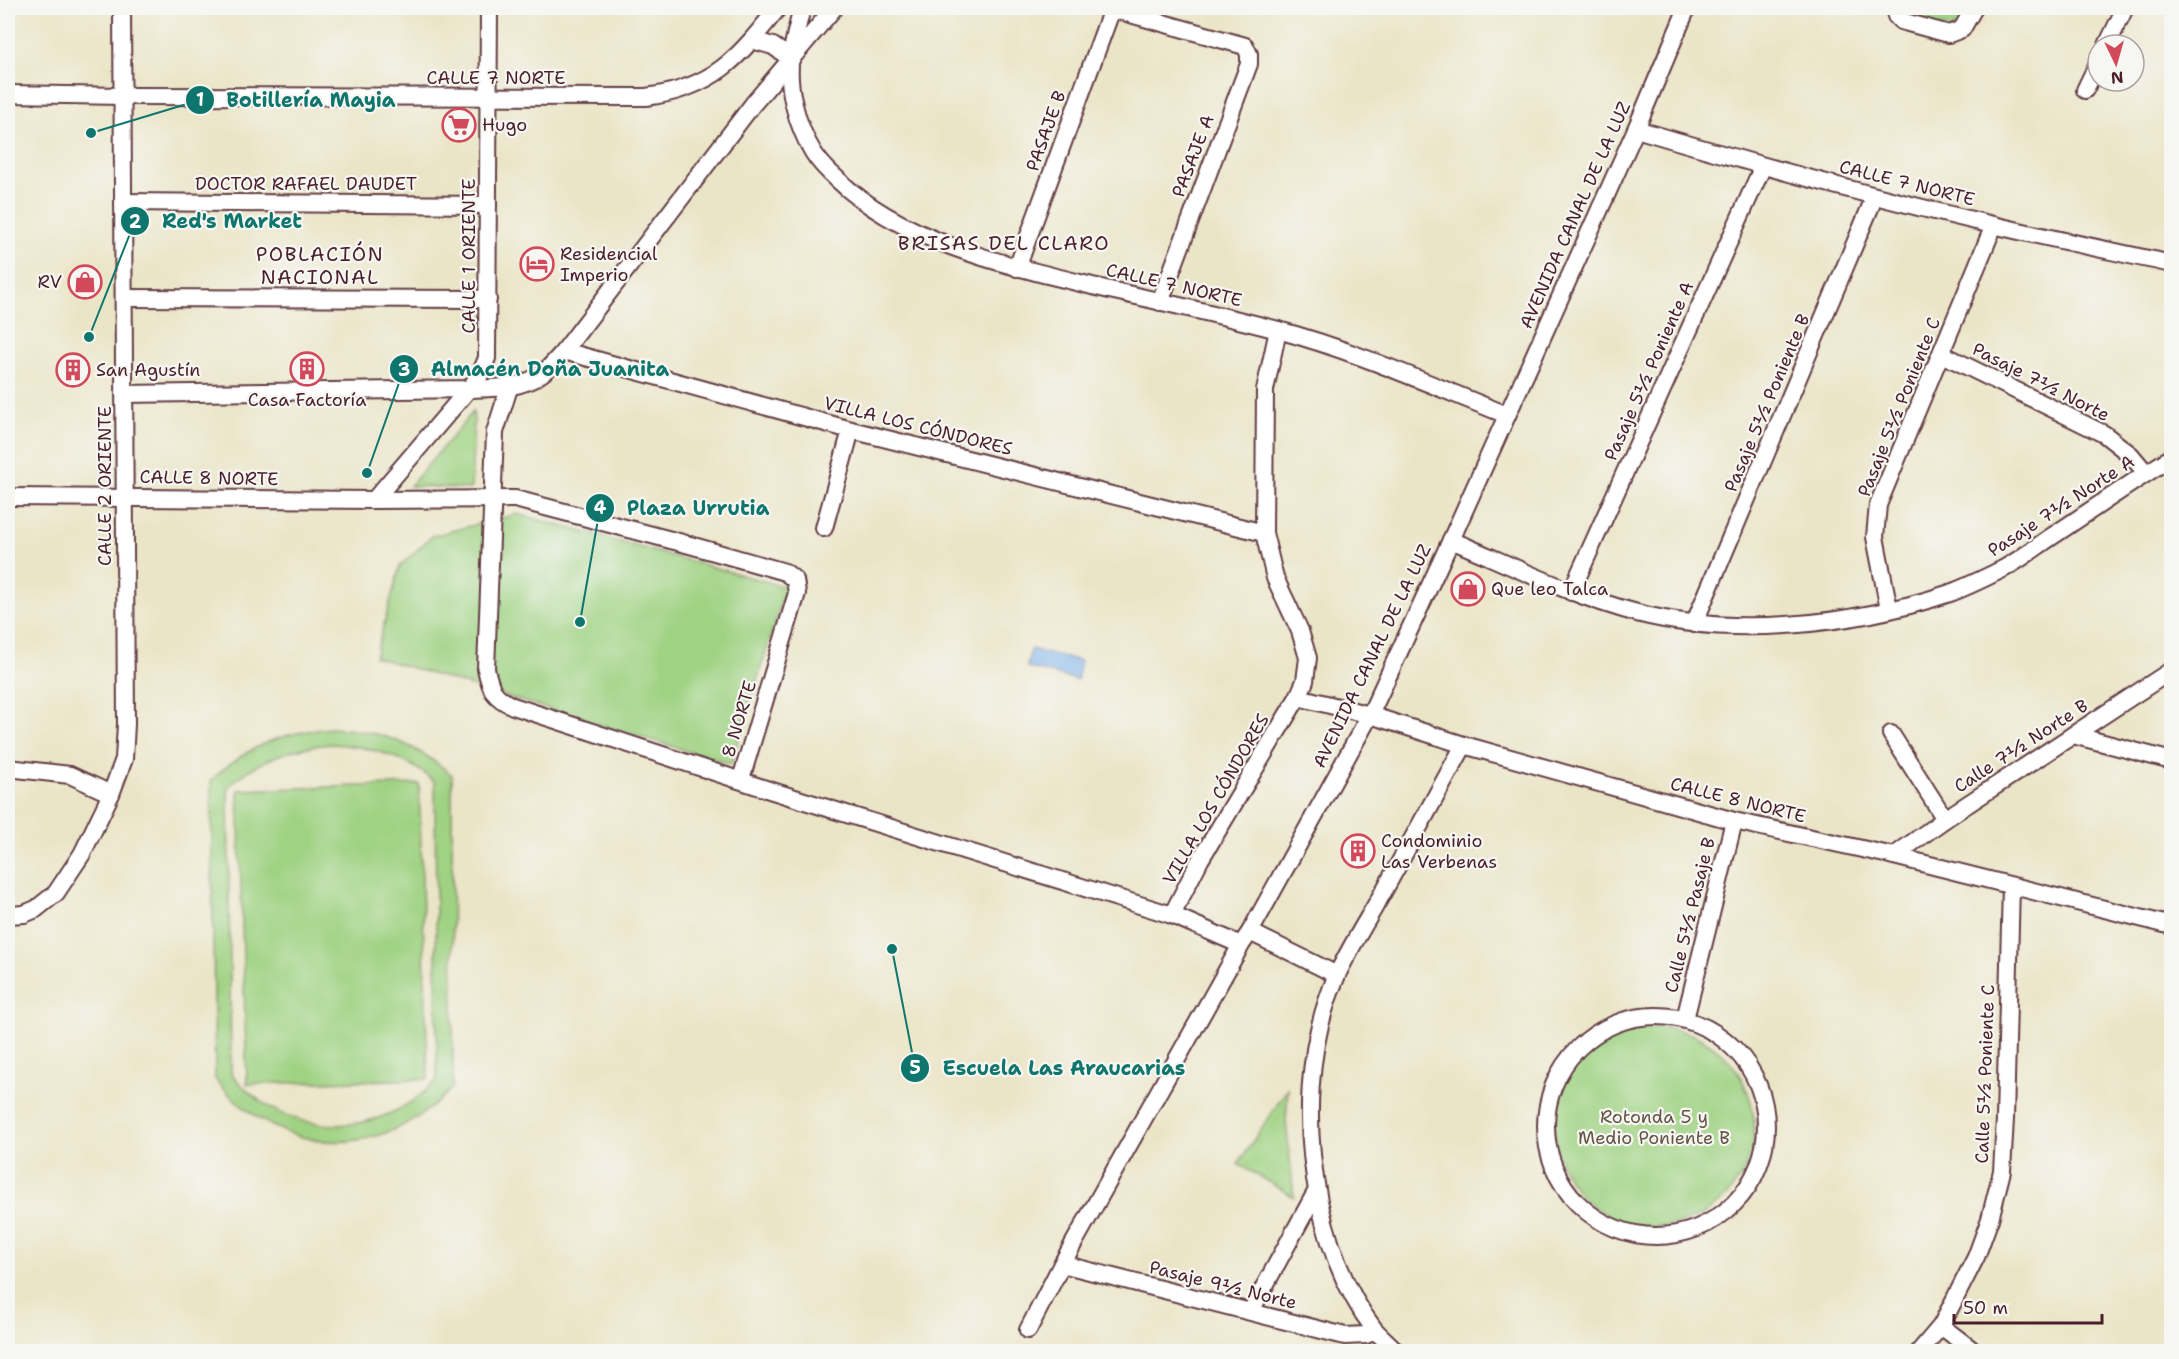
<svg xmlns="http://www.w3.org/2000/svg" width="2179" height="1359" viewBox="0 0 2179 1359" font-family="'Shantell Sans',sans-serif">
	<rect width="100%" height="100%" fill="#f6f6f2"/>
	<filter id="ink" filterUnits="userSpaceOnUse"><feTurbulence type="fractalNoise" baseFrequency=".0167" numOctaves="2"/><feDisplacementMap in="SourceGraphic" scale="12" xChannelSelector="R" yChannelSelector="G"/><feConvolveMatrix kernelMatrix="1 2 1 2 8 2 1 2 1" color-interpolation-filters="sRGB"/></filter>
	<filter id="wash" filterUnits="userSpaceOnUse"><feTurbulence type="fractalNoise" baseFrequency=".008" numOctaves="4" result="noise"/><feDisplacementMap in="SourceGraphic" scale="24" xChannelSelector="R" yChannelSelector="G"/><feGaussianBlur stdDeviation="1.35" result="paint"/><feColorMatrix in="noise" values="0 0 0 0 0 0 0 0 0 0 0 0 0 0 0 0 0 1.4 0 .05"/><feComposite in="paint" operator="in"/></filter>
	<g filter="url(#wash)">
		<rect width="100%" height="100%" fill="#ebe5c8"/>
		<!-- green -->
		<g fill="#9fd282" stroke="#747856" stroke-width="1.5" fill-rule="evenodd">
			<polygon points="1895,8 1974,8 1962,29 1907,24"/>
			<polygon points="473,412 474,420 471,489 410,486"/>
			<polygon points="517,514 786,587 731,764 375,657 400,566 432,536"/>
			<path d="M331,728C380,730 414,743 452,775L453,1087C382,1163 281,1159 215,1079L211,780C248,746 281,732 331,728ZM331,744C370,746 406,756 435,782L437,1080C379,1142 283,1140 231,1073L228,787C257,760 292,747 331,744Z"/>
			<polygon points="419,784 428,1079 247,1084 238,790"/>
			<circle cx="1654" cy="1127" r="100"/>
			<polygon points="1288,1088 1286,1122 1294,1197 1238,1164"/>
		</g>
		<!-- water -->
		<polygon fill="#7cb2ea" stroke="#63688a" stroke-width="1.5" points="1031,649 1081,661 1077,680 1027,667"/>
	</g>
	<g filter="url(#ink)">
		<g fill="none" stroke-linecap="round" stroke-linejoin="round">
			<defs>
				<g id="minor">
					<path d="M802,8C798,24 794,40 791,56C786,86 797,126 813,152C819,162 828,171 837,179C903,243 1010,266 1097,287C1157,301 1218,314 1278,330C1356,351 1431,385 1507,415"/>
					<polyline points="1109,8 1245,46 1249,54 1249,64 1160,302"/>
					<polyline points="1895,8 1896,16 1901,21 1949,34 1962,29 1974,8"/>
					<polyline points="752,40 773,46 790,58"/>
					<polyline points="2107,45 2125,8"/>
					<polyline points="2085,90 2098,63"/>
					<path d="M8,94L123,96L646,97C714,88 738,58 778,8"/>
					<path d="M1636,129C1754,164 1873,197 1993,225C2052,239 2112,251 2172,264"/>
					<polyline points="123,202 488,205"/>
					<polyline points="1017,268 1112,9"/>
					<polyline points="124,298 488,299"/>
					<polyline points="564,351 851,430 1264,533"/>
					<polyline points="1942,354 2104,434 2131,455 2146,473"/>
					<path d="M510,385L495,432L486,669C491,690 493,697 513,706L766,789L1172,915L1241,945"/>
					<path d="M124,394L468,389C492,388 522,389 541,374C550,368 557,359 564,351L753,104L834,8"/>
					<polyline points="8,497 374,500 515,499 690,545 785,572 795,580 797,593 741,779"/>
					<polyline points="374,500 479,377 487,358 489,8"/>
					<polyline points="824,528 851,430"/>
					<path d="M1451,540C1512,566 1573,596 1637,613C1733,638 1854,625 1947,594C1965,588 1984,578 2001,570C2019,561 2037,546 2054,535C2093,509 2132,482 2172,457"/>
					<polyline points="1571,592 1763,166"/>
					<polyline points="1889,609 1875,537 1878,505 1994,225"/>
					<polyline points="1694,624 1875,196"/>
					<polyline points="1298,697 1370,715 1464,745 1734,821 1894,856 2172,926"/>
					<polyline points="1891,734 1945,819"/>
					<polyline points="2073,735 2172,761"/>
					<polyline points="8,768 70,775 111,794"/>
					<polyline points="1894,856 1945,819 2172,670"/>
					<polyline points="8,915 24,914 36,909 56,893 82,854 111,794 124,759 126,724 122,8"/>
					<polyline points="1172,915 1200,860 1298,697 1305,681 1308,658 1300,631 1275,578 1264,533 1265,390 1278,330"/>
					<polyline points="1250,932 1337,975"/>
					<circle cx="1656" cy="1126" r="110"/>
					<polyline points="1685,1019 1734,821"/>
					<polyline points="1062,1264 1345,1336 1366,1335 1375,1331"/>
					<polyline points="1251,1311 1317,1190"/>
					<polyline points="1941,1326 1975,1352"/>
					<polyline points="1028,1330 1062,1264 1241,945 1250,932 1370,715 1451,540 1636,129 1687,8"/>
					<path d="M1397,1352C1390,1344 1381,1337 1374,1329C1346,1292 1329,1247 1319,1201C1304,1126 1306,1046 1337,975C1351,945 1370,916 1386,887C1412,840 1438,792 1464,745"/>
					<polyline points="1919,1352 1941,1326 1976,1257 1990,1219 2002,1171 2005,1119 2011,886"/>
				</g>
			</defs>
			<!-- minor casing -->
			<use href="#minor" stroke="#623d43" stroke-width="20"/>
			<!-- minor -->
			<use href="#minor" stroke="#fff" stroke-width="16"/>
		</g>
	</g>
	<!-- icons -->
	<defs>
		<symbol id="supermarket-ring" viewBox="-11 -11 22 22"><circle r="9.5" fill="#f6f6f2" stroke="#d1495b" stroke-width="1.5"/><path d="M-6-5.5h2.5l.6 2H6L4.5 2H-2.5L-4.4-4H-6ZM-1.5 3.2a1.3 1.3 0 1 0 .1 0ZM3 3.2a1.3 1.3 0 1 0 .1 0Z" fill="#d1495b"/></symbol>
		<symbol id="hotel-ring" viewBox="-11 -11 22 22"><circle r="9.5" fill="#f6f6f2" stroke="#d1495b" stroke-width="1.5"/><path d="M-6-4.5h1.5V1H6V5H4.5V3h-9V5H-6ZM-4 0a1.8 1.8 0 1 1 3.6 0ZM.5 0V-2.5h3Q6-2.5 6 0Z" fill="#d1495b"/></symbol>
		<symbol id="shop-ring" viewBox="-11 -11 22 22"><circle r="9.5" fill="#f6f6f2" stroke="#d1495b" stroke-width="1.5"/><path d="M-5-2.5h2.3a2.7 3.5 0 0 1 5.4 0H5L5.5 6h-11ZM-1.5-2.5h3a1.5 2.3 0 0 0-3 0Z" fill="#d1495b"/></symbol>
		<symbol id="building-ring" viewBox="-11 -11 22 22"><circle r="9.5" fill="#f6f6f2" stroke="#d1495b" stroke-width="1.5"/><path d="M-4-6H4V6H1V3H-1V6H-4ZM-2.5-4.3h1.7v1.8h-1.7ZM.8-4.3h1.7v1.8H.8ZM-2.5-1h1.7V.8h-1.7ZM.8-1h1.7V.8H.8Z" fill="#d1495b"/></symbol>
	</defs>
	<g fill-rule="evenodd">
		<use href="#supermarket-ring" x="440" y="106" width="38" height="38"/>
		<use href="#hotel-ring" x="518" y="245" width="38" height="38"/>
		<use href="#shop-ring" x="66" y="263" width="38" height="38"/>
		<use href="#building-ring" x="288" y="350" width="38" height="38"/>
		<use href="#building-ring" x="54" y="351" width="38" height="38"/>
		<use href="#shop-ring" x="1449" y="570" width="38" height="38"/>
		<use href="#building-ring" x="1339" y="832" width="38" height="38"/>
	</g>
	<g text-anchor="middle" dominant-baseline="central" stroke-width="4.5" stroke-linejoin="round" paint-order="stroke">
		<!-- street labels -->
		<g font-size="18" fill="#4a1f2b" stroke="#f6f6f2">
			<text x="496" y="78">CALLE 7 NORTE</text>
			<text transform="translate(1046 131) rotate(-70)">PASAJE B</text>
			<text transform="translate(1193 156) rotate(-69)">PASAJE A</text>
			<text transform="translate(1907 183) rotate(14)">CALLE 7 NORTE</text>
			<text x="306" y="184">DOCTOR RAFAEL DAUDET</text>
			<text transform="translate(1575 215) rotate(-66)">AVENIDA CANAL DE LA LUZ</text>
			<text transform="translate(469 256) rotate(-90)">CALLE 1 ORIENTE</text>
			<text transform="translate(1174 285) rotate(13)">CALLE 7 NORTE</text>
			<text transform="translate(1649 371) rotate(-66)">Pasaje 5½ Poniente A</text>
			<text transform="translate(2041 382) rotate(27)">Pasaje 7½ Norte</text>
			<text transform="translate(1767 403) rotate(-67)">Pasaje 5½ Poniente B</text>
			<text transform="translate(1899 407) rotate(-68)">Pasaje 5½ Poniente C</text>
			<text transform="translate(918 426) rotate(14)">VILLA LOS CÓNDORES</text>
			<text transform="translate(209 478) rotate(1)">CALLE 8 NORTE</text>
			<text transform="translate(105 486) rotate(-90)">CALLE 2 ORIENTE</text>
			<text transform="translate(2061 506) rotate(-33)">Pasaje 7½ Norte A</text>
			<text transform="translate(1372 656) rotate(-64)">AVENIDA CANAL DE LA LUZ</text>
			<text transform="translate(739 719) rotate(-73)">8 NORTE</text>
			<text transform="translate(2021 746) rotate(-33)">Calle 7½ Norte B</text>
			<text transform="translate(1216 799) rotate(-60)">VILLA LOS CÓNDORES</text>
			<text transform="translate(1738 800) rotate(14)">CALLE 8 NORTE</text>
			<text transform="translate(1690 915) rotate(-76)">Calle 5½ Pasaje B</text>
			<text transform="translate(1985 1074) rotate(-88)">Calle 5½ Poniente C</text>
			<text transform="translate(1223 1285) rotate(14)">Pasaje 9½ Norte</text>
		</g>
		<!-- poi labels -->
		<g font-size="18" fill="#4a1f2b" stroke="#f6f6f2" text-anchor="start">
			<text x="482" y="125">Hugo</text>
			<text x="560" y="254">Residencial<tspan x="560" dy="21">Imperio</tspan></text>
			<text x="62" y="282" text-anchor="end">RV</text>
			<text x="96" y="370">San Agustín</text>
			<text x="307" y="400" text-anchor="middle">Casa Factoría</text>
			<text x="1491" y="589">Que leo Talca</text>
			<text x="1381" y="841">Condominio<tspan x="1381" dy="21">Las Verbenas</tspan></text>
		</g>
		<!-- park labels -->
		<g font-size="18" fill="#645545" stroke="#f6f6f2">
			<text x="1654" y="1117">Rotonda 5 y<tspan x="1654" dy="21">Medio Poniente B</tspan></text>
		</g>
		<!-- neighbourhood labels -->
		<g font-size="20" letter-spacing="1.5" fill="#4a1f2b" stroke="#f6f6f2">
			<text x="1004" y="243">BRISAS DEL CLARO</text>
			<text x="320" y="254">POBLACIÓN<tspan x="320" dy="23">NACIONAL</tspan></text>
		</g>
	</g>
	<!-- callouts -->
	<path fill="none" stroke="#0f766e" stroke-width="2" d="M91 133L200 100M89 337L135 221M367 473L404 369M580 622L600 508M892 949L915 1068"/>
	<g fill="#0f766e" stroke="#f6f6f2" stroke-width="2">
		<circle cx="91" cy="133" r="6"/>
		<circle cx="89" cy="337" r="6"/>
		<circle cx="367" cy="473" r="6"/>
		<circle cx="580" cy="622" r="6"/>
		<circle cx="892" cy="949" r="6"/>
		<circle cx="200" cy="100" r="15"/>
		<circle cx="135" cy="221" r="15"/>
		<circle cx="404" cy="369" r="15"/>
		<circle cx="600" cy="508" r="15"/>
		<circle cx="915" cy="1068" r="15"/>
	</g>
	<g font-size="18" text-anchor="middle" font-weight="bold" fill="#fff">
		<text x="200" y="106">1</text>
		<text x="135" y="228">2</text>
		<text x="404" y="376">3</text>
		<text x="600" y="514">4</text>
		<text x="915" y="1074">5</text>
	</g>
	<g font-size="20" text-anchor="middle" font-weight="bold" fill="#0f766e" stroke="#f6f6f2" stroke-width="4.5" stroke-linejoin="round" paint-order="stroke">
		<text x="311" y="107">Botillería Mayia</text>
		<text x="232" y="228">Red's Market</text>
		<text x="550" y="376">Almacén Doña Juanita</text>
		<text x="698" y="515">Plaza Urrutia</text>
		<text x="1064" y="1075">Escuela Las Araucarias</text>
	</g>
	<!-- margin -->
	<rect width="2179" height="1359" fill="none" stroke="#f6f6f2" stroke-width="30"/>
	<!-- north arrow -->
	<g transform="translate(2116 63) rotate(175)"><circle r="28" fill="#f6f6f2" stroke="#b1a0a2" stroke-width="1.5"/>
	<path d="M0-4.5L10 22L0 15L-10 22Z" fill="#d1495b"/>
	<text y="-9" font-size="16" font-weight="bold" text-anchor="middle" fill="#4a1f2b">N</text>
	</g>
	<!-- scale -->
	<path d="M1954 1314v9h148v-9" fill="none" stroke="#4a1f2b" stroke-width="3"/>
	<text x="1963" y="1314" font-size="18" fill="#4a1f2b" stroke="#f6f6f2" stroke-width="4.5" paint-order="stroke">50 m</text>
</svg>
